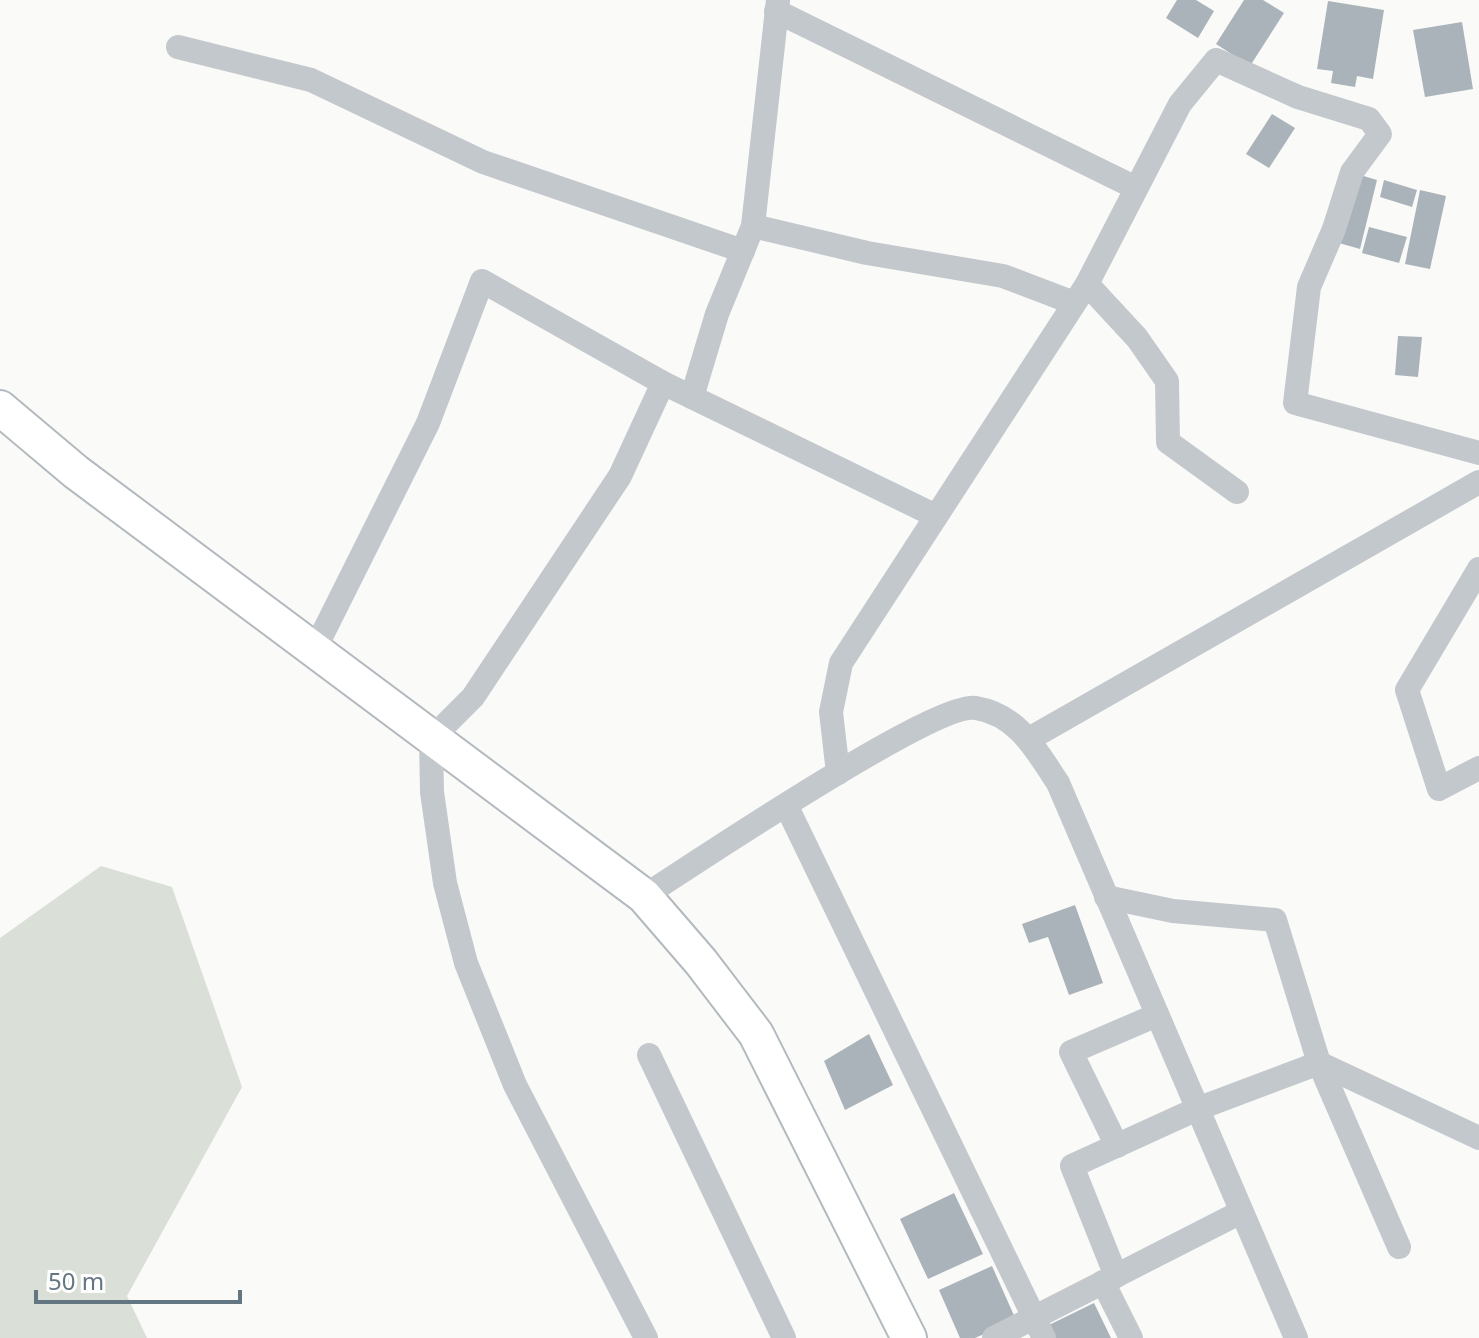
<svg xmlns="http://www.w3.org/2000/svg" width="1479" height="1338" viewBox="0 0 1479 1338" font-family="'Noto Sans',sans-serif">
	<rect width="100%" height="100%" fill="#fafaf8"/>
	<!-- green -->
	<polygon fill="#dadfd7" points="101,866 172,887 242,1087 127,1296 147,1338 0,1338 0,938"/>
	<!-- building -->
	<g fill="#aab3b9">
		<polygon points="1177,0 1196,0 1214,11 1198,38 1166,18"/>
		<polygon points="1244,0 1263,0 1284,13 1250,66 1216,44"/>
		<polygon points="1328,1 1384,10 1373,79 1357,76 1355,87 1331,83 1333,71 1317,69"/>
		<polygon points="1462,22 1473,89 1425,97 1413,30"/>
		<polygon points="1272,114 1295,128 1269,168 1246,154"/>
		<polygon points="1357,174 1377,180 1360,249 1339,243"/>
		<polygon points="1384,180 1417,190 1412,207 1380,197"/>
		<polygon points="1420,190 1446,196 1430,269 1405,264"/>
		<polygon points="1369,227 1407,237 1399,263 1362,253"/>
		<polygon points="1398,336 1422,337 1418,377 1395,375"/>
		<polygon points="1075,905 1103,983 1069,995 1048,937 1029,943 1022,924"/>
		<polygon points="869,1034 893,1085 845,1110 824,1061"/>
		<polygon points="954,1193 983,1254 928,1279 900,1219"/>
		<polygon points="992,1266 1016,1320 975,1338 960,1338 939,1290"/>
		<polygon points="1094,1303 1111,1338 1053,1338 1047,1326"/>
	</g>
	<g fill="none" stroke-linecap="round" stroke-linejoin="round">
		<defs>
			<polyline id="secondary" points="0,408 76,472 644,896 701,962 756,1034 909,1338"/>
		</defs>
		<!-- secondary casing -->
		<use href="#secondary" stroke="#b3babf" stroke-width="38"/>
		<!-- street -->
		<g stroke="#c3c8cc" stroke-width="24">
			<polyline points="776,11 1136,188"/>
			<polyline points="178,47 311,80 483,162 743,251"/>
			<polyline points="753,226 867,253 1003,276 1074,303"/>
			<polyline points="1087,284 1137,338 1167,381 1168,442 1237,492"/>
			<polyline points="692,397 717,314 753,226 778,0"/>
			<polyline points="1479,569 1407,690 1439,789 1479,768"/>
			<polyline points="315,649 428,423 482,281 663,383"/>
			<polyline points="1029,739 1479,482"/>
			<polyline points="838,773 831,712 841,663 1087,284 1180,104 1216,60 1298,97 1369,119 1380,134 1352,172 1334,229 1309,287 1295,403 1479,453"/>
			<polyline points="787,807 1044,1338"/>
			<path d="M644,896C693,865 935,701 976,708C1018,715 1036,750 1058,783L1296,1338"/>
			<polyline points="1106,897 1173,911 1275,920 1319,1063 1399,1247"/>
			<polyline points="649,1055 784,1338"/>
			<polyline points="1117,1146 1071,1052 1157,1015"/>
			<polyline points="1116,1276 1072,1166 1197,1109 1319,1063 1479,1138"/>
			<polyline points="1103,1282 1131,1338"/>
			<polyline points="646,1338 515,1085 466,963 445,883 432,792 431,739 473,697 620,476 663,383 934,515"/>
			<polyline points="994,1338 1241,1212"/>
		</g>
		<!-- secondary -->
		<use href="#secondary" stroke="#fff" stroke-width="34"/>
	</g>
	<!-- scale -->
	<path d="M36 1290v12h204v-12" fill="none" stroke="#657683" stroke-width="4"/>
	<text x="48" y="1290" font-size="24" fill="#657683" stroke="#ffffff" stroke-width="6" paint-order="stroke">50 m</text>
</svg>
